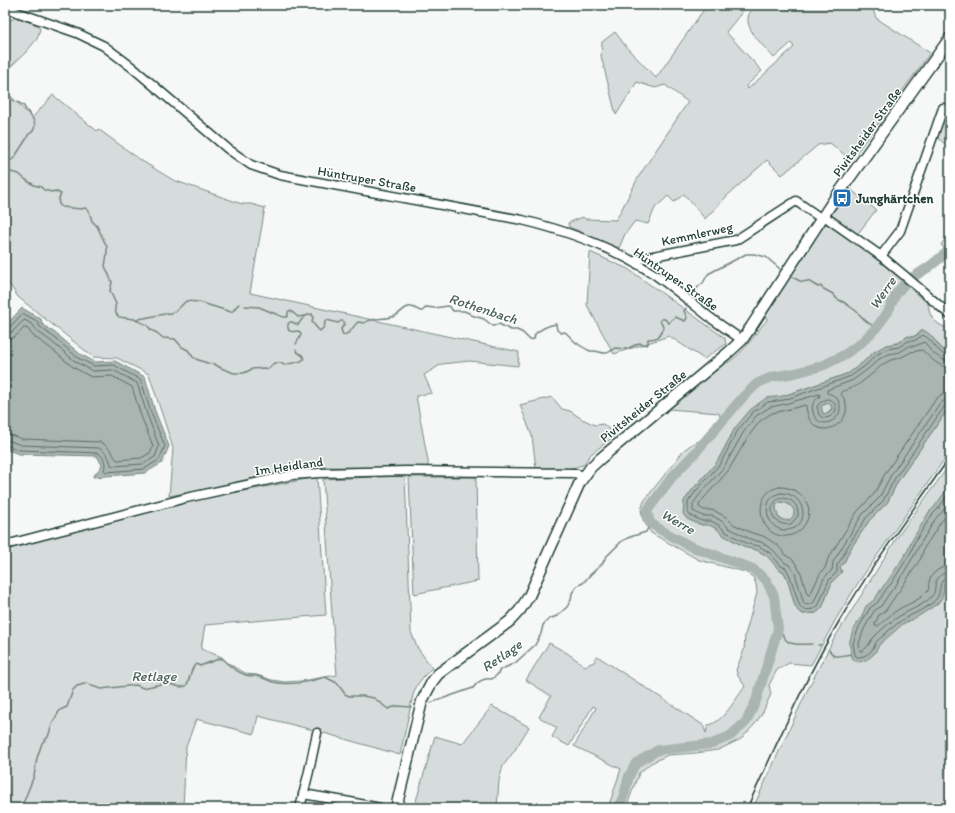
<svg xmlns="http://www.w3.org/2000/svg" width="955" height="813" viewBox="0 0 955 813" font-family="Itim,sans-serif">
	<rect width="100%" height="100%" fill="#f6f7f7"/>
	<filter id="ink" filterUnits="userSpaceOnUse"><feTurbulence type="fractalNoise" baseFrequency=".025" numOctaves="2"/><feDisplacementMap in="SourceGraphic" scale="8" xChannelSelector="R" yChannelSelector="G"/><feConvolveMatrix kernelMatrix="1 2 1 2 8 2 1 2 1" color-interpolation-filters="sRGB"/></filter>
	<g filter="url(#ink)">
		<!-- green -->
		<g fill="#d6dcdb" stroke="#7a8c88">
			<path d="M707,5H748L726,32L762,71L746,86L748,89L794,47L791,43L774,58C766,48 747,32 748,19C748,13 752,9 755,5H873V10L876,18L930,53L895,101L851,160L830,143L818,145L782,175L767,160L728,195L705,219L684,194L674,202L668,196L655,208L648,224L635,221L625,234L619,248L569,227L568,223L583,217L585,219L616,220L639,176L688,102L665,85L655,88L637,82L616,115L601,56L602,42L615,32L627,48L656,78Z"/>
			<polygon points="17,18 38,25 40,29 37,39 26,52 5,72 5,21"/>
			<polygon points="5,90 32,118 53,95 97,131 98,129 142,161 173,180 242,204 251,204 265,208 250,293 519,352 518,366 469,361 442,364 424,375 432,393 416,396 428,461 428,468 325,467 169,496 173,448 149,374 117,358 93,357 18,297 5,278"/>
			<polygon points="950,96 950,148 935,136"/>
			<path d="M849,188L876,210L856,236L834,218L831,214C839,206 844,198 849,188Z"/>
			<path d="M825,224H828L831,225L903,279L914,290L916,294L928,303L930,314L934,320L940,325L947,328H950V354C946,351 942,349 939,345C933,340 930,331 921,331L920,333L912,337L908,336L898,343L886,345L874,352L862,363L849,373L783,396L735,428L717,462L693,489L684,501L687,519L702,525L709,524L717,529L723,535L747,548L757,550L767,556L783,571L787,578L795,606L803,614L816,613L822,608L832,582L842,572L840,567L845,561L849,551L869,521L887,503L898,481L950,406V451L858,583L836,619L811,665L789,663L777,670L769,685L771,694L763,712L755,724L741,739L718,750L696,753L668,755L651,763L639,773L626,808H608L621,769L574,746L596,708L593,706L569,746L552,737L557,728L539,717L551,696L526,680L549,643L567,653L585,666L594,662L597,656L703,725L706,733L708,725C722,724 737,697 745,686L738,676L736,670L744,650L745,635L757,593L756,584L753,577L745,572L699,560L651,533L643,520L641,510L644,501L684,450L692,444L699,441L704,436L720,416L719,413L668,409L719,366C740,361 754,334 767,320L766,315L822,226Z"/>
			<polygon points="950,231 950,254 941,245"/>
			<polygon points="590,252 628,269 725,338 726,344 704,359 669,336 614,354 587,305"/>
			<polygon points="552,397 562,409 570,411 582,419 595,425 603,424 616,435 591,454 583,465 568,469 553,468 536,468 532,436 520,405"/>
			<polygon points="828,403 831,405 832,408 827,413 823,414 821,406"/>
			<polygon points="950,464 950,808 753,808 807,691 832,642 898,536"/>
			<polygon points="405,476 411,632 417,647 432,668 424,676 417,685 413,695 400,755 317,731 258,716 254,734 196,719 186,747 183,808 63,808 62,803 53,808 5,808 5,537 7,549 186,502 317,477 326,615 205,625 201,649 222,657 227,662 236,668 247,674 257,675 272,680 285,682 301,681 337,675 332,614 323,479"/>
			<polygon points="409,477 476,477 478,581 414,594"/>
			<path d="M781,502C786,502 796,507 794,514C794,515 790,520 790,520L785,521L778,517L776,509V505Z"/>
			<polygon points="492,706 529,727 515,750 503,766 499,780 497,808 414,808 435,736 462,744"/>
		</g>
		<!-- water -->
		<g fill="#aab5b1" stroke="#72857f" fill-rule="evenodd">
			<polygon points="22,308 41,319 42,324 58,335 80,354 95,362 115,361 145,377 155,411 169,446 162,463 145,473 93,477 102,465 97,456 19,454 5,449 5,326"/>
			<path d="M923,330C930,333 933,338 937,343C940,348 945,351 950,354V406L898,481L887,503L869,521L849,551L845,561L840,567L842,572L832,582L822,608L816,613L803,614L798,611L795,606L787,578L783,571H780L767,556L757,550L747,548L723,535L717,529L709,525H702L687,519L683,514L684,501L693,489L717,462L735,428L750,410L766,398L783,396L795,392L849,373L862,363L874,352L886,345L898,343L908,336L912,337C916,336 919,334 921,331ZM828,403L831,405L832,409L828,413L823,414L821,406ZM781,502C786,502 796,507 794,514C794,515 790,520 790,520C785,521 782,520 778,517L776,509V505Z"/>
			<path d="M950,485V582L948,581L944,585C945,592 942,593 942,598L937,604L919,616L903,624L879,645C878,648 876,651 874,654C869,659 856,667 852,657C850,653 851,648 849,644L852,633L856,625L861,618L866,606L874,600L884,585L887,582L908,550L911,542L929,512L935,506Z"/>
		</g>
		<g fill="none" stroke-linecap="round" stroke-linejoin="round">
			<!-- shore -->
			<g stroke="#576d66" stroke-width="1">
				<path d="M5,328H9L22,314H24L37,321L40,327L55,338L78,358L94,366L114,365L141,380L151,413L165,446L159,460L144,469L106,472L104,470C107,463 103,456 98,453L20,450L8,446H5"/>
				<path d="M5,334L12,332L23,321L25,320L33,325L37,331L52,342L76,362L93,371L113,370L137,383L147,414L159,446L155,457L143,464L113,466L111,465C110,458 105,451 99,448L21,445L10,441H5"/>
				<path d="M5,340C14,339 18,334 24,328H26L28,329L33,336L49,347L73,367L91,377L112,376L132,387L141,416L153,446L150,453L141,458L117,460C112,453 109,446 100,442L22,439L11,435H5"/>
				<path d="M950,357C937,355 934,340 923,335L914,341H908L899,347L887,349L876,355L865,366L851,376L796,396L784,400L768,402L753,412L738,430L720,464L696,491L688,502V513L690,515L702,521H711L720,526L726,532L748,544L759,546L770,553L781,566L786,568L790,576L799,604L801,608L804,610L814,609L818,606L829,580L837,572V565L842,558L846,549L866,518L883,501L895,478L944,407L946,404H950"/>
				<path d="M950,362C943,361 935,355 930,350C928,347 927,344 924,342L915,346H909L900,352L889,354L879,359L868,369L853,380L827,390V393C832,394 837,397 839,402C846,420 818,433 813,412C811,404 814,401 820,396V395L819,394L785,404L770,407L756,416L743,433L724,467L700,494L693,504V511L703,516H713L723,522L729,528L750,539L761,542L773,550L784,562L789,565L795,573L804,604C807,605 812,605 814,602L824,578L832,570L833,562L862,515L879,498L891,475L940,404L945,400L950,399"/>
				<path d="M950,368C938,367 930,357 922,350L911,352L902,357L891,360L883,364L872,374L858,385L841,392V394C863,422 810,450 806,406L805,405L786,410L772,413L760,421L748,437L728,471L704,498L699,505V507L704,510H711L715,511L726,517L733,524L752,533L763,536L776,544L787,556L792,559L796,564L801,573L807,594L810,595L820,574L825,568L828,559L857,512L874,494L886,472L936,399L942,394L950,393"/>
				<path d="M827,399C833,399 836,404 836,410C833,416 829,418 823,418L819,415L817,406L820,403Z"/>
				<path d="M780,487C802,487 818,508 803,527C799,532 794,535 787,536C758,539 750,491 780,487Z"/>
				<path d="M950,492L938,509L932,515L914,543L911,552L891,584L887,588L878,602L870,608L859,627L853,643L855,655L857,657C863,658 871,653 874,647C876,643 874,644 877,641C880,638 885,635 888,631C894,627 899,621 906,618C914,613 931,607 937,598C942,591 937,577 950,578"/>
				<path d="M781,493C807,493 811,528 787,530C765,532 759,496 781,493Z"/>
				<path d="M781,498C792,498 799,505 798,516L791,524C771,528 765,503 781,498Z"/>
				<path d="M950,501L942,512L936,518L919,546L915,554L895,587L891,591L881,606L874,611L864,629L859,643L860,651H862C869,647 869,642 874,637C882,629 892,620 903,614C912,609 924,605 932,596C936,592 934,587 936,582C938,576 944,572 950,572"/>
				<path d="M950,511L941,522L924,548L921,558L900,590L896,595L886,610L879,615L875,624V626H878C885,620 891,614 899,609C908,604 918,601 926,593C930,590 928,587 929,582C931,573 941,566 950,566"/>
			</g>
			<!-- stream -->
			<g stroke="#72857f" stroke-width="1.5">
				<path d="M5,89C7,94 9,99 14,101C17,102 20,103 23,105C24,106 25,108 26,110C30,115 37,122 34,129C33,133 30,133 28,135L27,138L14,158L9,162L7,165L5,167"/>
				<path d="M5,168L7,171L19,174L26,180L34,185L41,187L44,190L52,192L55,191L61,194C58,199 57,204 62,207L81,209L85,208L89,211L92,221L97,226L107,247V254L105,266L112,282L110,291L116,304C114,308 115,314 119,317L134,319L147,325L151,330L157,333L163,338L175,339L182,347L188,350L193,357L196,359L207,363L214,364L221,368L234,373H244L252,369L264,368L268,369L274,363H280L285,365C291,362 299,364 304,359C304,355 300,354 297,352L296,350"/>
				<polyline points="792,277 802,282 808,281 818,287 821,286 822,288 833,294 837,299 845,303 856,311 866,321 876,328"/>
				<polyline points="693,297 698,287 703,283 708,274 746,254 754,254 766,257 780,269"/>
				<polyline points="245,306 259,307 283,317 286,317 288,316 288,312 289,311 291,311 298,317 305,316"/>
				<path d="M137,321L139,319L175,312L186,301L199,302L231,312C235,311 235,306 239,304"/>
				<path d="M296,344L301,335L300,332L298,331C291,332 287,333 288,324L290,322H292L298,325C301,320 305,314 312,314L313,317L312,322L317,328L320,331L324,327L325,322L327,320L338,323L341,321H343L345,323L341,329L343,335C351,334 352,327 358,322L364,323C372,317 385,320 395,316C400,314 402,309 408,307C414,305 419,312 422,311C424,310 425,308 427,307L434,308L448,306L450,307L453,311H464L469,313L471,315L484,319L493,326L499,324L511,330H517L523,333L530,340L534,339L535,334C541,329 549,325 556,324L557,330L561,333L565,332C570,336 573,341 578,344C582,347 586,349 590,351C603,350 603,358 615,348L627,349L639,343L647,345L648,344V339C660,338 657,338 664,328L660,321L661,319H665L668,323H669L671,320L675,317L685,321L687,318L684,311L686,308"/>
				<path d="M778,629C781,633 784,636 786,640C792,646 804,644 812,644"/>
				<polyline points="818,645 821,645"/>
				<polyline points="829,650 834,656 839,656 851,654"/>
				<path d="M430,703L473,688C477,682 484,678 492,679L497,675L500,670L515,663L535,645L541,634L543,625L549,619L557,616L567,607L571,600L572,593L577,586L583,583L591,574L602,564L606,557L622,541L630,537L646,532L650,523"/>
				<path d="M16,808L19,807L24,801L34,776L37,758L42,743L48,737L53,722L60,710L67,707L73,690L77,686L88,683L92,686L101,689L136,685L143,688L161,684H169L181,687L186,686C191,679 189,670 196,664L200,666L221,658C228,665 237,672 246,675C249,676 253,676 256,676C262,677 267,680 273,682C291,686 308,682 325,677L337,683L345,694L349,696H362L374,698L388,709L397,706L411,707"/>
			</g>
			<!-- river -->
			<polyline stroke="#aab5b1" stroke-width="10" points="618,808 624,795 629,776 636,763 658,750 712,744 730,736 746,722 756,701 778,629 774,596 766,580 753,569 690,546 663,531 650,523 647,511 672,477 695,453 743,397 758,383 772,377 795,373 822,366 844,355 861,343 876,328 888,312 896,294 905,283 913,277 929,267 945,254 950,248"/>
			<defs>
				<g id="minor">
					<path d="M5,8L77,33L104,46L133,68L228,149L251,165L280,175L522,220C568,231 614,248 654,274C674,288 693,304 712,319C722,326 732,333 742,340"/>
					<polyline points="824,216 881,256 905,276 950,315"/>
					<polyline points="881,256 900,231 943,108"/>
					<polyline points="636,263 638,259 736,240 796,201 822,219"/>
					<polyline points="5,545 186,498 292,475 319,473 407,471 574,473 584,476"/>
					<polyline points="303,794 350,802 380,808"/>
					<polyline points="300,808 309,771 317,733"/>
				</g>
				<polyline id="major" points="396,808 422,701 432,682 438,674 510,621 520,610 529,596 580,482 591,467 601,458 729,352 742,340 751,327 833,201 950,38"/>
			</defs>
			<!-- minor casing -->
			<use href="#minor" stroke="#1f3d34" stroke-width="11"/>
			<!-- major casing -->
			<use href="#major" stroke="#1f3d34" stroke-width="13"/>
			<!-- minor -->
			<use href="#minor" stroke="#fff" stroke-width="8"/>
			<!-- major -->
			<use href="#major" stroke="#fff" stroke-width="10"/>
			<!-- rail -->
			<path stroke="#1f3d34" stroke-width="1.5" d="M747,808C777,744 805,678 841,618C874,562 913,510 950,457"/>
		</g>
	</g>
	<!-- icons -->
	<defs>
		<symbol id="bus-square" viewBox="-11 -11 22 22"><rect x="-9" y="-9" width="18" height="18" rx="4" fill="#1f6fb2" stroke="#fff"/><path d="M-5-6H5V4H4V6H2V4H-2V6H-4V4H-5ZM-3.5-4V0h7V-4ZM-3.5 1.2v1.5H-2V1.2ZM2 1.2v1.5H3.5V1.2Z" fill="#fff"/></symbol>
	</defs>
	<g fill-rule="evenodd">
		<use href="#bus-square" x="831" y="187" width="22" height="22"/>
	</g>
	<g text-anchor="middle" dominant-baseline="central" stroke-width="3" stroke-linejoin="round" paint-order="stroke">
		<!-- street labels -->
		<g font-size="13" fill="#1f3d34" stroke="#fff">
			<text transform="translate(867 132) rotate(-54)">Pivitsheider Straße</text>
			<text transform="translate(367 179) rotate(10)">Hüntruper Straße</text>
			<text transform="translate(697 234) rotate(-12)">Kemmlerweg</text>
			<text transform="translate(676 279) rotate(35)">Hüntruper Straße</text>
			<text transform="translate(643 406) rotate(-39)">Pivitsheider Straße</text>
			<text transform="translate(289 466) rotate(-8)">Im Heidland</text>
		</g>
		<!-- poi labels -->
		<g font-size="13" font-weight="bold" fill="#1f3d34" stroke="#fff" text-anchor="start">
			<text x="856" y="198">Junghärtchen</text>
		</g>
		<!-- water labels -->
		<g font-size="14" font-style="italic" fill="#49615a" stroke="#fff">
			<text transform="translate(883 293) rotate(-55)">Werre</text>
			<text transform="translate(483 309) rotate(18)">Rothenbach</text>
			<text transform="translate(678 522) rotate(30)">Werre</text>
			<text transform="translate(502 656) rotate(-35)">Retlage</text>
			<text x="154" y="676">Retlage</text>
		</g>
	</g>
	<!-- margin -->
	<rect width="955" height="813" fill="none" stroke="#fff" stroke-width="20"/>
	<rect x="10" y="10" width="935" height="793" fill="none" stroke="#1f3d34" stroke-width="1.5" filter="url(#ink)"/>
</svg>
